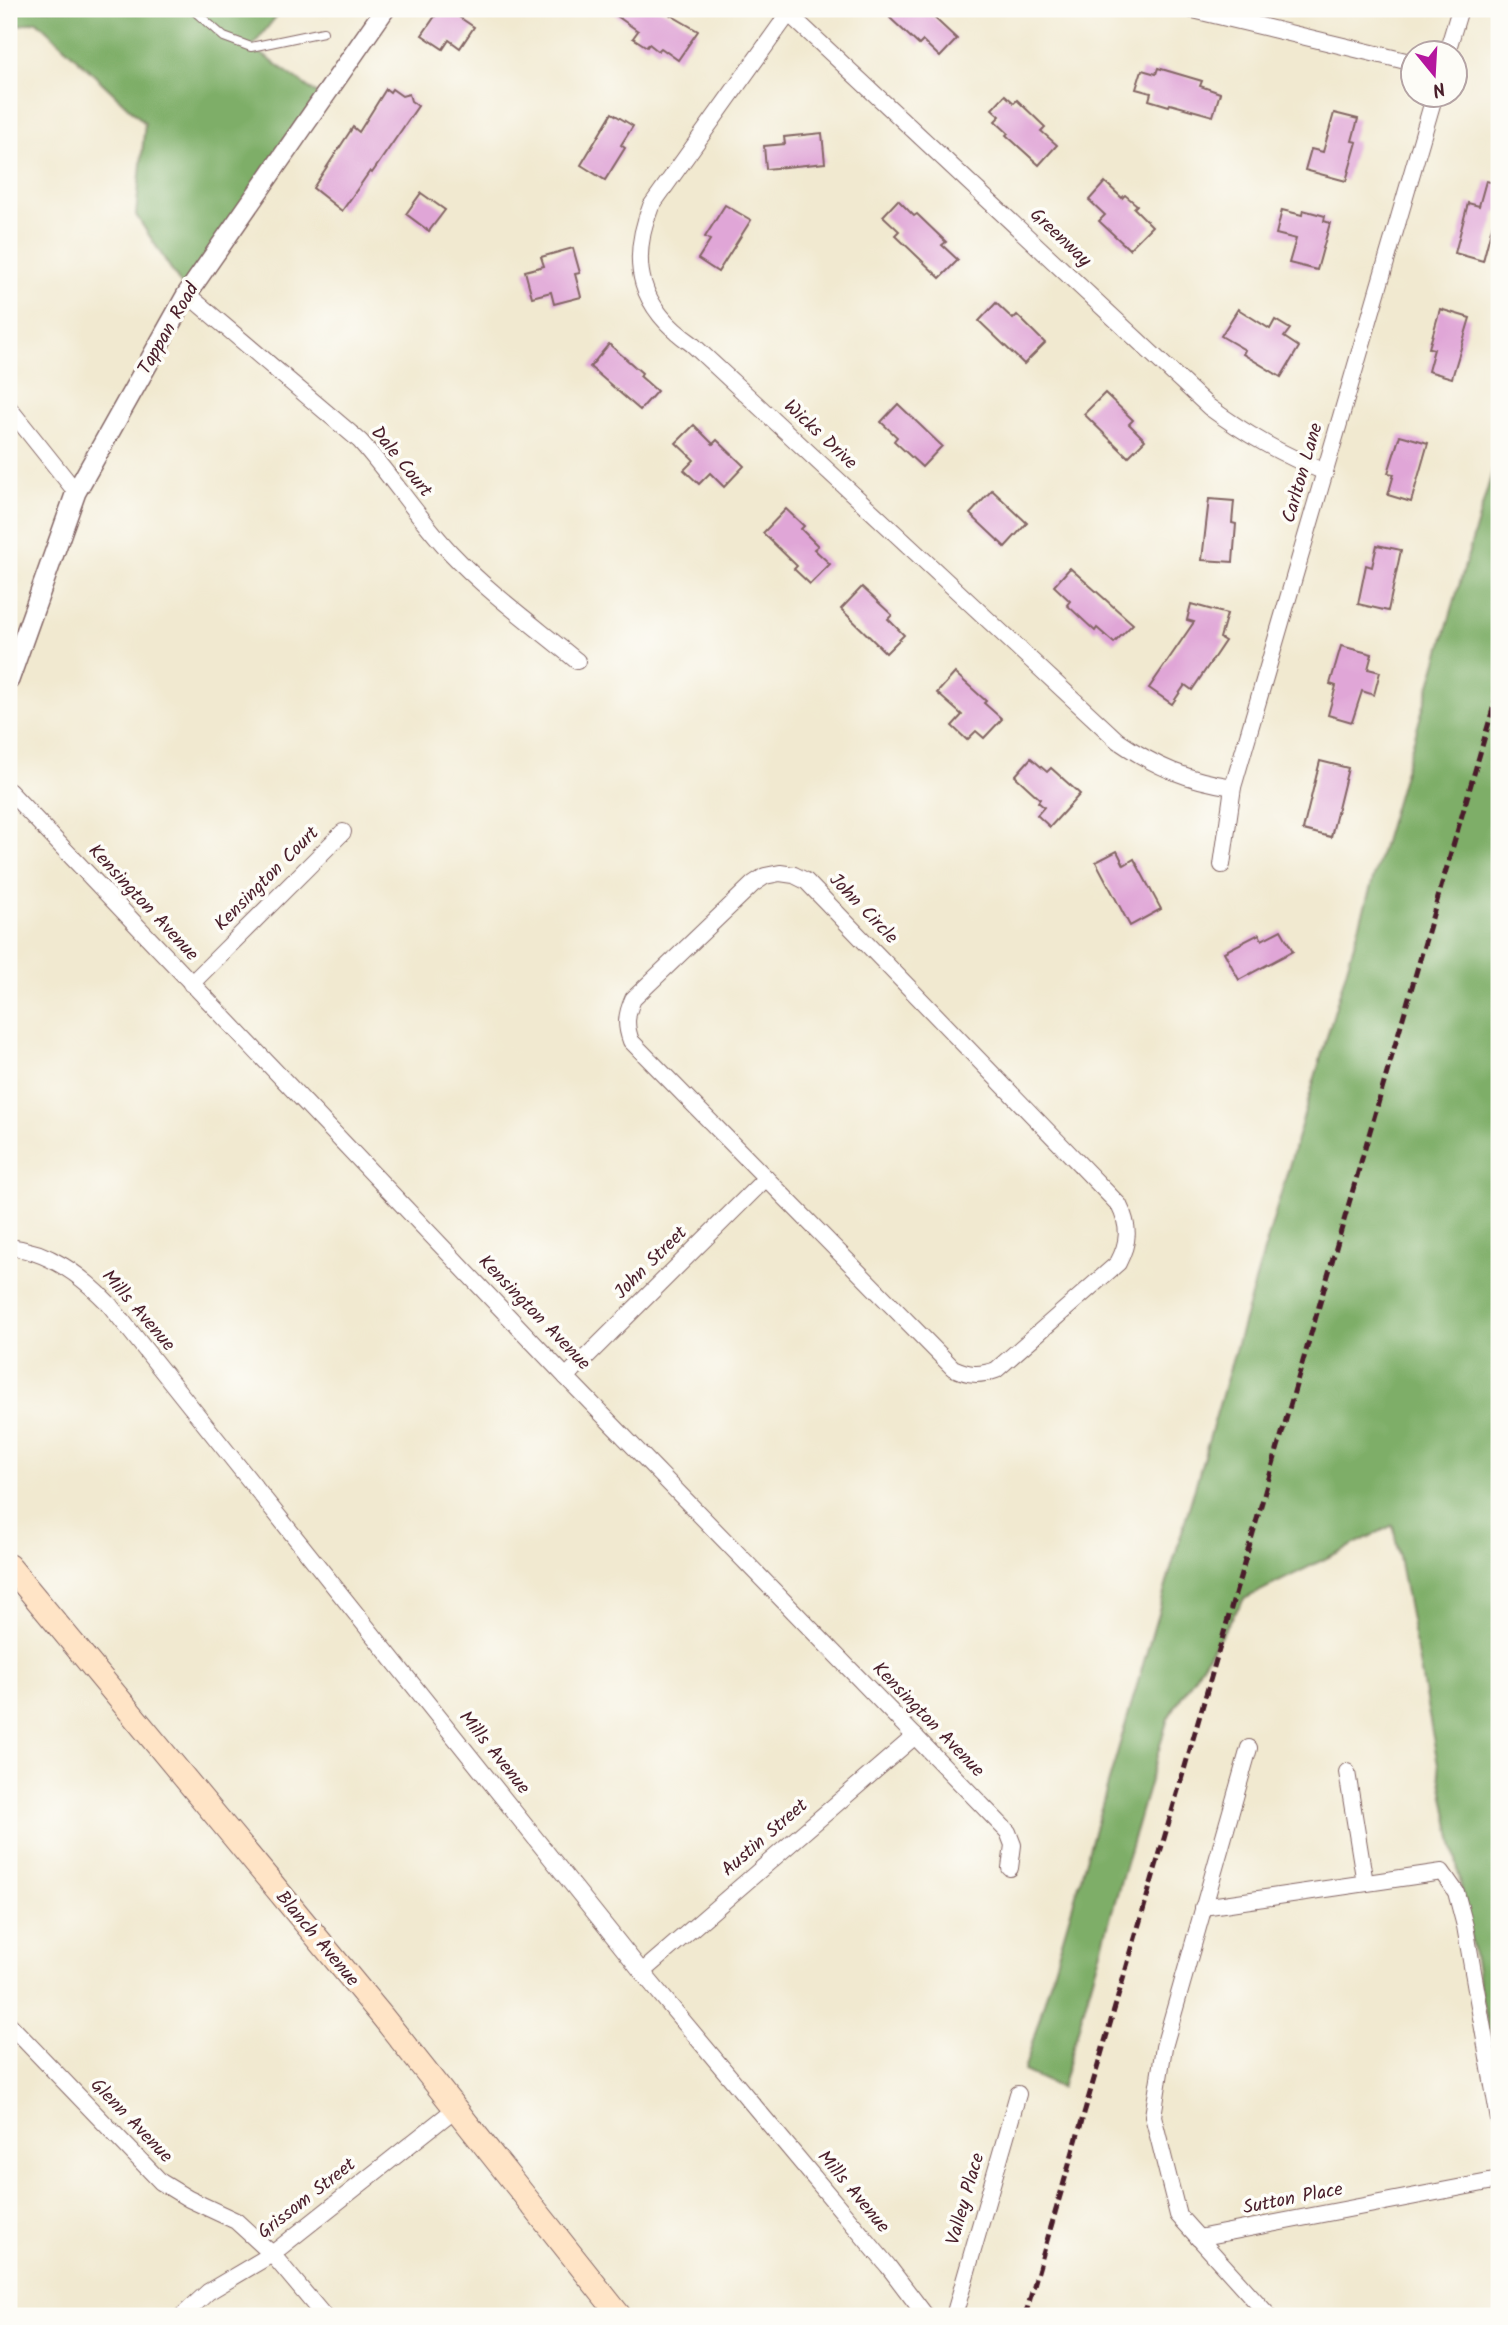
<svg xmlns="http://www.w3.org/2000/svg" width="1508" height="2325" viewBox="0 0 1508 2325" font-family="Kalam,sans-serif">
	<rect width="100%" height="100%" fill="#fdfcf7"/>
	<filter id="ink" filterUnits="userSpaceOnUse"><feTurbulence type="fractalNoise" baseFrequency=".0143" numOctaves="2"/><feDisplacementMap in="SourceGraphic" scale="14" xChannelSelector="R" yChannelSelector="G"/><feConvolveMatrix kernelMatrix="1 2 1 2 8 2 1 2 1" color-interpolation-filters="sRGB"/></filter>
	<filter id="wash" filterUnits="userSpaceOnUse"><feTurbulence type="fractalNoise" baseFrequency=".00686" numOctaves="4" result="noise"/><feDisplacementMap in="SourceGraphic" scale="28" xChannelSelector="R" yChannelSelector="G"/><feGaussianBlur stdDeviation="1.57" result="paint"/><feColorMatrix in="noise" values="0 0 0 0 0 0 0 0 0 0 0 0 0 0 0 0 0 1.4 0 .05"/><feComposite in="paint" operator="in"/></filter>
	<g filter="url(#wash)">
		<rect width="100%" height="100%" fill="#f1e9d0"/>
		<!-- forest -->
		<g fill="#7eae68" stroke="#64664a" stroke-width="2">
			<polygon points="9,9 282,9 252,47 323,98 187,294 136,215 145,123 37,21 9,28"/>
			<polygon points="1499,449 1499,2088 1393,1525 1244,1599 1168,1718 1061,2088 1024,2071"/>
		</g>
		<g id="blocks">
			<!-- building -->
			<g fill="#e0a6d7">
				<polygon points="440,9 447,9 474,27 460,48 449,40 443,49 422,35"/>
				<polygon points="607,9 660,9 698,31 678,60 661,48 658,51 649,44 647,47 633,38 638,31"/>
				<polygon points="899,9 925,9 957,39 940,57 923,41 919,45 890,18"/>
				<polygon points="1158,68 1202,81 1200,86 1220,93 1213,116 1170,104 1169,106 1149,100 1151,93 1136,89 1142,70 1156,74"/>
				<polygon points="386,89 390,92 392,89 402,96 409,94 411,101 418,106 372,173 370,171 342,211 313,188 353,127 359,132"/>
				<polygon points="1005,95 1014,103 1017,100 1045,127 1041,131 1057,145 1039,165 1006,135 1008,133 995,121 1000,116 992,109"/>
				<polygon points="612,113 633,126 621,145 625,148 605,180 581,165"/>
				<polygon points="1334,113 1358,119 1352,141 1357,142 1346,181 1305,170 1311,149 1323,152"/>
				<polygon points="822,133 825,163 766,169 764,146 785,144 784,137"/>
				<polygon points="1486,181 1499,184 1499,212 1496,211 1483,261 1455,253 1468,203 1479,206"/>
				<polygon points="1105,182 1122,198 1125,195 1137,205 1134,208 1152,226 1129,249 1099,221 1105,215 1089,200"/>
				<polygon points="421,193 445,210 429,231 406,214"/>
				<polygon points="898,200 914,216 917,214 946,242 942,245 958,260 940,278 895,235 899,231 883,216"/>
				<polygon points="725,205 751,220 718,272 698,259 710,240 705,237"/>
				<polygon points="1282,210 1302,215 1303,210 1325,216 1324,221 1330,223 1317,270 1289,263 1296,239 1276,234"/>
				<polygon points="573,248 580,273 575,274 581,297 554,304 551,292 532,297 525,271 544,266 541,257"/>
				<polygon points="996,303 1013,319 1017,315 1045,343 1024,364 979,321"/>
				<polygon points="1238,309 1270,329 1275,320 1290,329 1284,337 1299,347 1281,377 1243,354 1245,350 1221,336"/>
				<polygon points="1440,309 1470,318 1452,378 1428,371 1434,349 1429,348"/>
				<polygon points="609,344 642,373 640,376 657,391 640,410 590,367"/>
				<polygon points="1105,393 1133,420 1129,424 1145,440 1128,457 1084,414"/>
				<polygon points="898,404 942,446 922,467 894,441 897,437 881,422"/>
				<polygon points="694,425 713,444 717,440 744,466 724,487 710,473 699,484 684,470 694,460 676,443"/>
				<polygon points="1400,435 1428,443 1411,502 1388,495 1394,474 1388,473"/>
				<polygon points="992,490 1027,523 1005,547 970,514"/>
				<polygon points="1209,499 1234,501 1232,523 1236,524 1233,562 1202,560"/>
				<polygon points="786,509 804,526 801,529 818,546 814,549 830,564 810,584 794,569 797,566 763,533"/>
				<polygon points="1377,545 1401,550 1388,611 1358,604 1366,565 1372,567"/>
				<polygon points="1070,568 1133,624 1114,643 1097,628 1095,631 1067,605 1070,601 1054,586"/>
				<polygon points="862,587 892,615 888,619 904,635 886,653 841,609"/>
				<polygon points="1191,604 1227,614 1220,638 1225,641 1192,690 1185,685 1172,704 1149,688 1194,622 1187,620"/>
				<polygon points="1341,646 1372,654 1368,669 1380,672 1374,695 1362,691 1352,722 1328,715 1336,686 1330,684"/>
				<polygon points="955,673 986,701 984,703 1002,719 984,738 976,731 967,740 952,726 962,715 937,693"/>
				<polygon points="1031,758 1047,772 1051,768 1080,794 1050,827 1037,815 1044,807 1038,802 1040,799 1015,776"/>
				<polygon points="1320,761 1348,768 1331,837 1303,830"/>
				<polygon points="1117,851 1124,865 1134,859 1161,909 1130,926 1096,862"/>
				<polygon points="1281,930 1293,951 1239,980 1224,952 1259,934 1262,940"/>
			</g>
		</g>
	</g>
	<g filter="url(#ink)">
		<use href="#blocks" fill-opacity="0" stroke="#846665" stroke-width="2"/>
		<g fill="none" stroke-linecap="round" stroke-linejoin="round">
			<defs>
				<polyline id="service" points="192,9 224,37 251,47 323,32"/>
				<g id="minor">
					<path d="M784,9L1209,407C1247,435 1281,454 1325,472"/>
					<polyline points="1189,9 1414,63"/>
					<path d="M789,13L651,206C628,264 640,308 692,344L1118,741C1156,767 1187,780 1233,787"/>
					<polyline points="1447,52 1460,9"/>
					<path d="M187,294L360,441C392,477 418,518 451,553C489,593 535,626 577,661"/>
					<polyline points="9,408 76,492"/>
					<polyline points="9,791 566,1377 1008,1832 1013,1845 1010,1868"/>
					<polyline points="1222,865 1233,787 1435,94"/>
					<path d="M780,873L794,875L806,881L1119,1205C1130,1227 1129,1242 1118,1263L996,1370C979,1376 969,1375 953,1368L631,1041C625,1025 626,1015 633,999L753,884L765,876Z"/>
					<polyline points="191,984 343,832"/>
					<path d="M9,1247C49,1251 81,1275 108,1303L642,1972L888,2266L926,2316"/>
					<polyline points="566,1377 766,1178"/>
					<polyline points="1249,1748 1164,2047 1153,2116 1178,2215 1269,2316"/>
					<polyline points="1347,1772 1365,1883"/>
					<polyline points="1203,1907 1442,1872 1456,1892 1465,1926 1499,2120"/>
					<polyline points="642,1972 915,1736"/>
					<polyline points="9,2024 161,2182 189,2199 236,2221 272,2254 324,2316"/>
					<polyline points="1198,2238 1499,2180"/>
					<polyline points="182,2316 208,2292 272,2254 455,2109"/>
					<polyline points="954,2316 1018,2094"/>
				</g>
				<polyline id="tertiary" points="9,680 76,492 187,294 385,9"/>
				<polyline id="secondary" points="9,1566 382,2016 620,2316"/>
			</defs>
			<!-- service casing -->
			<use href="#service" stroke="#846665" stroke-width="10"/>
			<!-- minor casing -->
			<use href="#minor" stroke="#846665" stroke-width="18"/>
			<!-- tertiary casing -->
			<use href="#tertiary" stroke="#846665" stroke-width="22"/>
			<!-- secondary casing -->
			<use href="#secondary" stroke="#846665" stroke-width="25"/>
			<!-- service -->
			<use href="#service" stroke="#fff" stroke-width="8"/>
			<!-- minor -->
			<use href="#minor" stroke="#fff" stroke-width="16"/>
			<!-- tertiary -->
			<use href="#tertiary" stroke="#fff" stroke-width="19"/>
			<!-- secondary -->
			<use href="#secondary" stroke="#ffe4c6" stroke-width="23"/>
			<!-- rail -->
			<polyline stroke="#4a1f2b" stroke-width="5" stroke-dasharray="10 5" stroke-linecap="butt" points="1025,2316 1499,688"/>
		</g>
	</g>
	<g text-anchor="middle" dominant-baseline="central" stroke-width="7" stroke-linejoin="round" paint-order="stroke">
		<!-- street labels -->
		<g font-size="19" fill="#4a1f2b" stroke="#fdfcf7">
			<text transform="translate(1060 238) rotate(43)">Greenway</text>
			<text transform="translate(169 329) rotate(-60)">Tappan Road</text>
			<text transform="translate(820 435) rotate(43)">Wicks Drive</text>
			<text transform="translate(401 462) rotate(51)">Dale Court</text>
			<text transform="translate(1303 473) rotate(-74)">Carlton Lane</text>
			<text transform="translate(267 879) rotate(-45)">Kensington Court</text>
			<text transform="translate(143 903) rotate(47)">Kensington Avenue</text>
			<text transform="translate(863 909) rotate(46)">John Circle</text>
			<text transform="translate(651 1263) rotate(-45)">John Street</text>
			<text transform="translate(138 1311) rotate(49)">Mills Avenue</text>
			<text transform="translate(534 1313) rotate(46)">Kensington Avenue</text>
			<text transform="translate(928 1720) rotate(46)">Kensington Avenue</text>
			<text transform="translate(494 1753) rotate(51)">Mills Avenue</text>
			<text transform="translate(765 1838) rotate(-41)">Austin Street</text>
			<text transform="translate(317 1939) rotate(50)">Blanch Avenue</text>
			<text transform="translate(131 2121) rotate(46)">Glenn Avenue</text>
			<text transform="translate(853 2192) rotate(50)">Mills Avenue</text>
			<text transform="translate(307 2199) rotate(-38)">Grissom Street</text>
			<text transform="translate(966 2199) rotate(-74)">Valley Place</text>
			<text transform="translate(1293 2199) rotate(-11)">Sutton Place</text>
		</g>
	</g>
	<!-- margin -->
	<rect width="1508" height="2325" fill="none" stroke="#fdfcf7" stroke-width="35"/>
	<!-- north arrow -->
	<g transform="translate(1434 74) rotate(162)"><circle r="33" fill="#fdfcf7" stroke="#b5a4a5" stroke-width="2"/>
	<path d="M0-5L12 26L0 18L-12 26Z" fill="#b5179e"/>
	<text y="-10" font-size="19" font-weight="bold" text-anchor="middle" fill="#4a1f2b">N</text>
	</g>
</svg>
